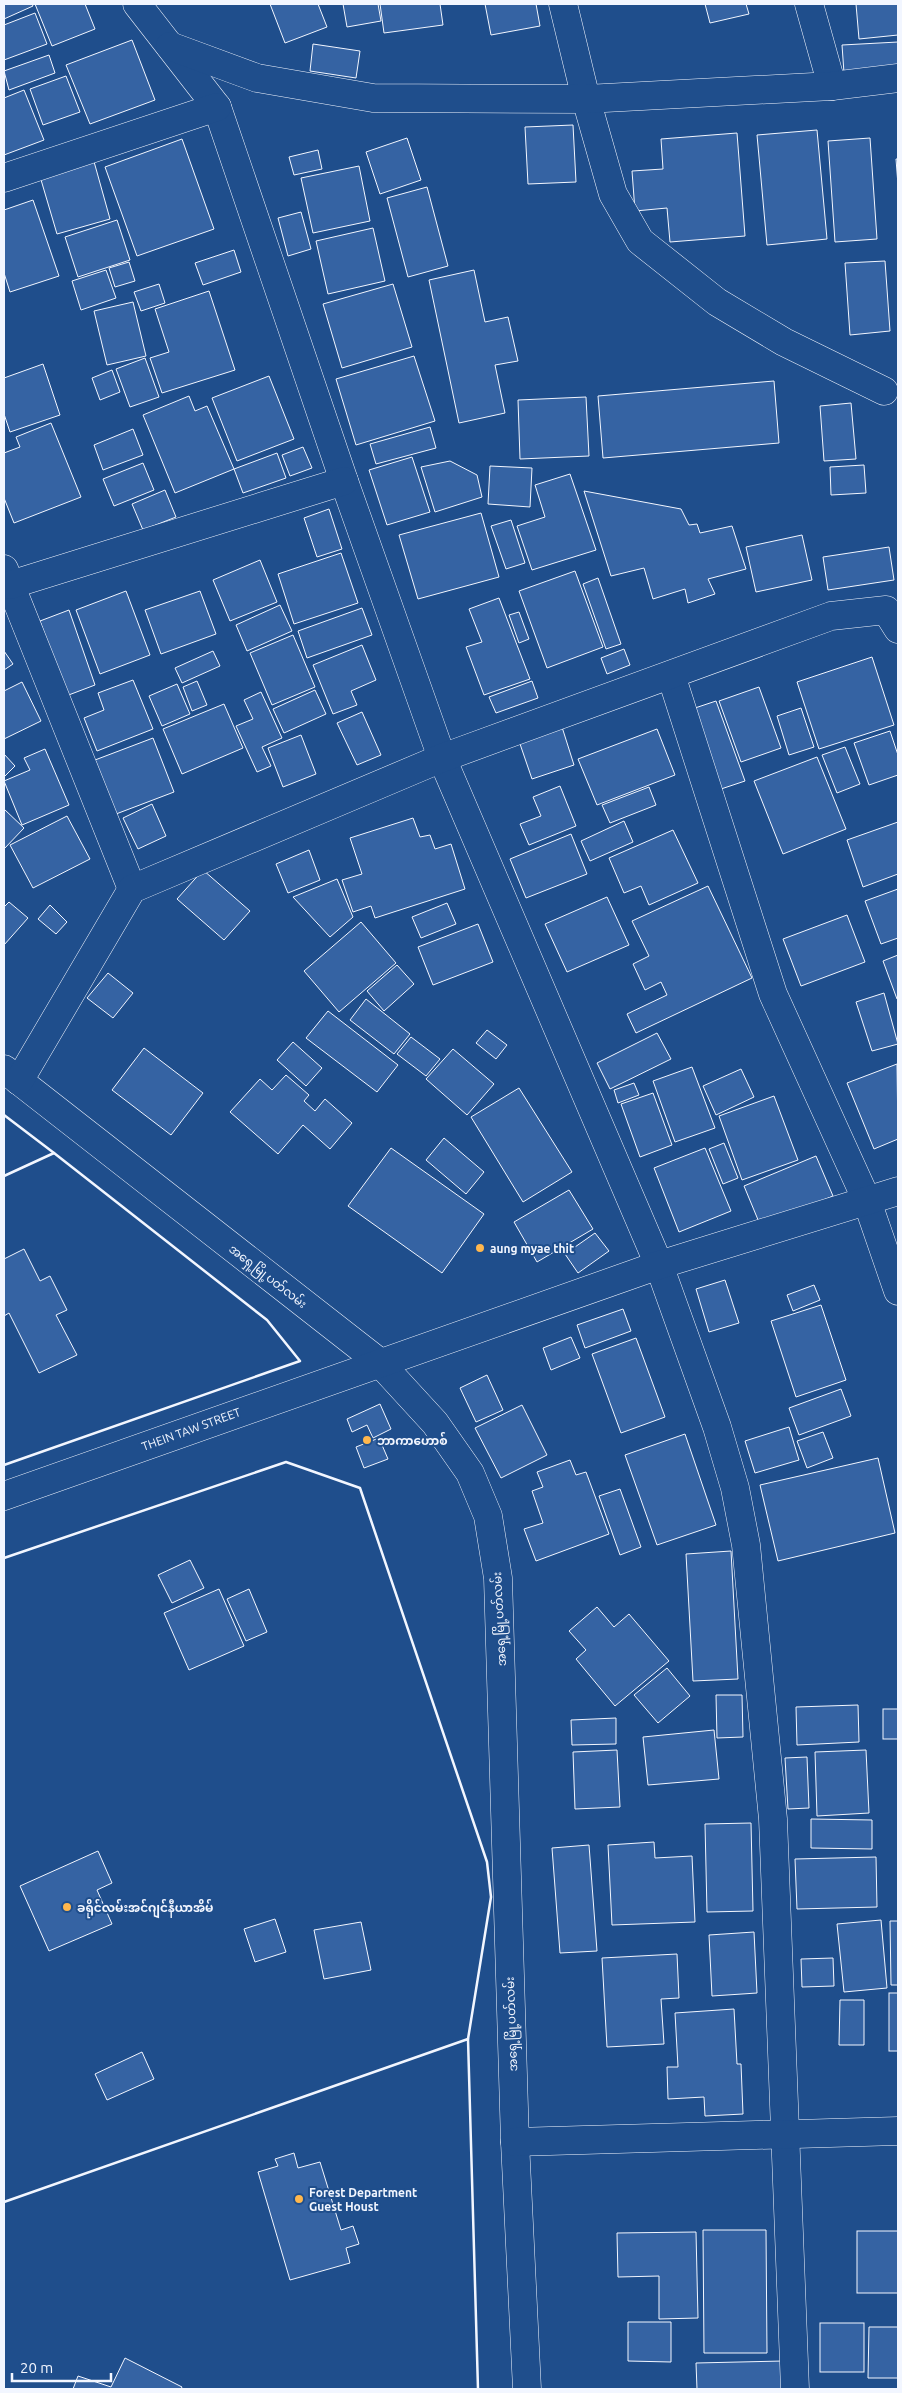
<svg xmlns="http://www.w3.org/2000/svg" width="902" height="2393" viewBox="0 0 902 2393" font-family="Ubuntu,'Noto Sans Myanmar',sans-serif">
	<rect width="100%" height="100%" fill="#1f4e8c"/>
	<!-- building -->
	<g fill="#3563a3" stroke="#f2f6ff">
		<polygon points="4,4 32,4 33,6 4,19"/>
		<polygon points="35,4 85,4 95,29 52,46"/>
		<polygon points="270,4 318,4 327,27 285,43"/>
		<polygon points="343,4 378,4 381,21 347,27"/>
		<polygon points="380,4 440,4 443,25 384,33"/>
		<polygon points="485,4 536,4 540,26 491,35"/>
		<polygon points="705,4 746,4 749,14 710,23"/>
		<polygon points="856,4 898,4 898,35 859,39"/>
		<polygon points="35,13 47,44 4,60 4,25"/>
		<polygon points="132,40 155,100 90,124 66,65"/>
		<polygon points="898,42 898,70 844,73 842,45"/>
		<polygon points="313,44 360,51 356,78 310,71"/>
		<polygon points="49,55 55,73 9,90 4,71"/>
		<polygon points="66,76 80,112 43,125 30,89"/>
		<polygon points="24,90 44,140 4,155 4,98"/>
		<polygon points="573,125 576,182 528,184 525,127"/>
		<polygon points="817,130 827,239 767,245 757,135"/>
		<polygon points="737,133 745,236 670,242 667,208 635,211 632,171 663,169 661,139"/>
		<polygon points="407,138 421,180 380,194 366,152"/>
		<polygon points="870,138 877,239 835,242 828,141"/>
		<polygon points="182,139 214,229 137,256 105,167"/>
		<polygon points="318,150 322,169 294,175 289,157"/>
		<polygon points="93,158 110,219 57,234 39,173"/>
		<polygon points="896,159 898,159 898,185"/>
		<polygon points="359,166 370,221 313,233 301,178"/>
		<polygon points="427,187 448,266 408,277 387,198"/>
		<polygon points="33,200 59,276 10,292 4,273 4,210"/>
		<polygon points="301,212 311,249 288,256 278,218"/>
		<polygon points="117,220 130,260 78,277 65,237"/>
		<polygon points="373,228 385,281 328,294 316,241"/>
		<polygon points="234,250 241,272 203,285 195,263"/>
		<polygon points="885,261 890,331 850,335 845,263"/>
		<polygon points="129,262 135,281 115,287 109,268"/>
		<polygon points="106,270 116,298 81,310 72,281"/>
		<polygon points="474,270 485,322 508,317 518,361 495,365 505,413 459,423 429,280"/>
		<polygon points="159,284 165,303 141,311 134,292"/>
		<polygon points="393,284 412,347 342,368 323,304"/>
		<polygon points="209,291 235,370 162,393 150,358 169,352 155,309"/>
		<polygon points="133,302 146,356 107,365 94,311"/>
		<polygon points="414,356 435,421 356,445 336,379"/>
		<polygon points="145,358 159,397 130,407 116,369"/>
		<polygon points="43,364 60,415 10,432 4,414 4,378"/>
		<polygon points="112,370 120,392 100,400 92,378"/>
		<polygon points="269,376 294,439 237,461 212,398"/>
		<polygon points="774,381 779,443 603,458 598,396"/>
		<polygon points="189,396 195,411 207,406 234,469 175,493 143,415"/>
		<polygon points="586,397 589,456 520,459 518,400"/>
		<polygon points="851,403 856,459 824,461 820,406"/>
		<polygon points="51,423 81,497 14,523 4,498 4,453 20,447 16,437"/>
		<polygon points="430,427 436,448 376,464 370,444"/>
		<polygon points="133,429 143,455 103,470 94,445"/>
		<polygon points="303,447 312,468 290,476 282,455"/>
		<polygon points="277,453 286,478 243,493 234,469"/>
		<polygon points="412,457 430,512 387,525 369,470"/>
		<polygon points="450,461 477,475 482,497 435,512 421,467"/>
		<polygon points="143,463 154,490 114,506 103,479"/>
		<polygon points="864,465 866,493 831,495 830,467"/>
		<polygon points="490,466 532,468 530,507 488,504"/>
		<polygon points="570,474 596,550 532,570 517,526 545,517 535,485"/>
		<polygon points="165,490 176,517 143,530 132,504"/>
		<polygon points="584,491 681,509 689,525 697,524 700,533 732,526 746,569 708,579 715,594 688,603 685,589 653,599 644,568 611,576"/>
		<polygon points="329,509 342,549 317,557 304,518"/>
		<polygon points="481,513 499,577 418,599 399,535"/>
		<polygon points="511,520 525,563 506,569 491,526"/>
		<polygon points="802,535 812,580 756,592 746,547"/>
		<polygon points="889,547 894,580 828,590 823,557"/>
		<polygon points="341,553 358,603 294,624 278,574"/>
		<polygon points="260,560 277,602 230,621 213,580"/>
		<polygon points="575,571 603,647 547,668 519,591"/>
		<polygon points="598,578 621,644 606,649 583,584"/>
		<polygon points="126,591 150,655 100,674 76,610"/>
		<polygon points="200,591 216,634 161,654 145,610"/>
		<polygon points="499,598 530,679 484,695 466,647 482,642 469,609"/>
		<polygon points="280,605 292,631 247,651 236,625"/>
		<polygon points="362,608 372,635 307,658 298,631"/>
		<polygon points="69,610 95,685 66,696 40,621"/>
		<polygon points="519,612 529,639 519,643 509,615"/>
		<polygon points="293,635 315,687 272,705 250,653"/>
		<polygon points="362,645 376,680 351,691 357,705 333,714 313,665"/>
		<polygon points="624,649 630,665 607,674 601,658"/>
		<polygon points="4,651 13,664 4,670"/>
		<polygon points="213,651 220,666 182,683 175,668"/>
		<polygon points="872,657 894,725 819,749 797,682"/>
		<polygon points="133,680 153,729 97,751 84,718 104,710 98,693"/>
		<polygon points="197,681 207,705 192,711 183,687"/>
		<polygon points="532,681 538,698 496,713 489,697"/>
		<polygon points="22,682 41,721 4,739 4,691"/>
		<polygon points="177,684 190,714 162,726 149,696"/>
		<polygon points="759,687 781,748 741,762 719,701"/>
		<polygon points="315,690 326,714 284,733 273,709"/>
		<polygon points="261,692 282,738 262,747 271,766 257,772 236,726 253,719 244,700"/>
		<polygon points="716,701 745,781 721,789 692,709"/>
		<polygon points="224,704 243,748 182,774 163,729"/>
		<polygon points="801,708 814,747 789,755 777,716"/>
		<polygon points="362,712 381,755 357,765 337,723"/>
		<polygon points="562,727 574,765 532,779 519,741"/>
		<polygon points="657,729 675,775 597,805 578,759"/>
		<polygon points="890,731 898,755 898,775 869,785 854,743"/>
		<polygon points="301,735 316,774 283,787 268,748"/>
		<polygon points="153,738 174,792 116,814 95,760"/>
		<polygon points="845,747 860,784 837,793 822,755"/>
		<polygon points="45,749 69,805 22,825 4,781 30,770 24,758"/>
		<polygon points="4,754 15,766 4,777"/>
		<polygon points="817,757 846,829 783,854 754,781"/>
		<polygon points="560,786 576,826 529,845 520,824 541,816 533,797"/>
		<polygon points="649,787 656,805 610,823 602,805"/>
		<polygon points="152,804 166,836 138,849 123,818"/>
		<polygon points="4,809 24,828 4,849"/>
		<polygon points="67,816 90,859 33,888 10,845"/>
		<polygon points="413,818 420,837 430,835 435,849 451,844 465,889 375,918 371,906 353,912 342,880 362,874 350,838"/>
		<polygon points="624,821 633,842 590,861 581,841"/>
		<polygon points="898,822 898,874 863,887 847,840"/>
		<polygon points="673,830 698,883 649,905 641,886 624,893 609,858"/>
		<polygon points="571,834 587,874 526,898 510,859"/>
		<polygon points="309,850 320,880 288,893 276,864"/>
		<polygon points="203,870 250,911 224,940 177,899"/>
		<polygon points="337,879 353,917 330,937 293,897"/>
		<polygon points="708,886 752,978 636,1033 627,1014 667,995 661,982 645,990 633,964 649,956 632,921"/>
		<polygon points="898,889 898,938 881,944 865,901"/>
		<polygon points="607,897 629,945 567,972 545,924"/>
		<polygon points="9,902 28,918 4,945 4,907"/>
		<polygon points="447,903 456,924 421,938 412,917"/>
		<polygon points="50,905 67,922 56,934 38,919"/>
		<polygon points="847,915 865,962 801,986 783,939"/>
		<polygon points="361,922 396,963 339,1012 304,971"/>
		<polygon points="478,924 493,962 433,985 418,947"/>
		<polygon points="898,955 898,999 897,999 883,961"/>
		<polygon points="397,965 414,984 384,1011 367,991"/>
		<polygon points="108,973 133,993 113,1018 87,998"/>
		<polygon points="884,993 898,1044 872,1051 856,1002"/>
		<polygon points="366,999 410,1034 394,1054 350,1020"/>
		<polygon points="328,1011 398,1065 377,1092 306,1038"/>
		<polygon points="487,1030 507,1045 496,1059 476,1043"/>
		<polygon points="657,1033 671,1059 610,1089 597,1063"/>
		<polygon points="411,1037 440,1059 426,1076 397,1054"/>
		<polygon points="293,1042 322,1068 306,1086 277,1060"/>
		<polygon points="144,1048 203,1093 171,1135 112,1090"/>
		<polygon points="453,1049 494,1084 467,1115 426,1079"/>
		<polygon points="897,1064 898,1139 874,1149 847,1083"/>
		<polygon points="692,1067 715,1128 675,1142 653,1081"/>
		<polygon points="741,1069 754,1097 716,1115 703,1086"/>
		<polygon points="286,1075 309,1095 304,1101 315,1111 325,1099 352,1123 330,1149 303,1125 278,1154 230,1112 260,1079 272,1090"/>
		<polygon points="634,1083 639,1095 618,1103 614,1090"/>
		<polygon points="519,1088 572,1172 523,1202 471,1117"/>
		<polygon points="653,1093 672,1145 640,1157 621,1104"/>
		<polygon points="774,1096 798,1160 742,1180 719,1116"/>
		<polygon points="444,1138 484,1172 466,1194 426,1160"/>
		<polygon points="724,1143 738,1178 723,1184 709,1149"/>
		<polygon points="391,1148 484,1214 442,1273 348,1206"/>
		<polygon points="705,1148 731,1211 679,1232 654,1168"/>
		<polygon points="816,1156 833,1196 761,1227 744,1186"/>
		<polygon points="569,1190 593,1229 537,1262 514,1222"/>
		<polygon points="595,1233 609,1251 578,1273 565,1254"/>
		<polygon points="24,1249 40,1281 50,1276 67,1310 56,1315 77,1355 39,1373 9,1313 4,1316 4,1259"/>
		<polygon points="725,1280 739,1323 709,1332 696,1289"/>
		<polygon points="814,1285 820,1300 793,1311 787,1295"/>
		<polygon points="821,1305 846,1380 796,1397 771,1321"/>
		<polygon points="623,1309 631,1331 585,1348 577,1325"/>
		<polygon points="571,1337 580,1358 551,1370 543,1348"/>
		<polygon points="636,1338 665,1417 621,1433 592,1354"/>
		<polygon points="487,1375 503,1410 476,1422 460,1388"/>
		<polygon points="841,1389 851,1416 799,1435 789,1408"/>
		<polygon points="380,1404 391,1429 373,1438 367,1425 352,1432 347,1419"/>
		<polygon points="522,1405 547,1455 501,1478 475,1428"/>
		<polygon points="789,1427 799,1460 755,1473 745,1441"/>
		<polygon points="823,1432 833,1458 807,1468 797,1441"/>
		<polygon points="685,1434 716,1525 657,1545 625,1455"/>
		<polygon points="379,1438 388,1459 364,1468 356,1447"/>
		<polygon points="878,1458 895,1533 778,1561 760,1485"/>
		<polygon points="570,1460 576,1475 586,1472 609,1534 536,1561 524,1529 543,1523 532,1491 543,1487 537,1472"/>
		<polygon points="620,1489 641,1547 620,1555 599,1496"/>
		<polygon points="731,1551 738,1679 693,1681 686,1554"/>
		<polygon points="190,1560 204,1588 172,1603 158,1575"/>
		<polygon points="219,1589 244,1646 189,1670 164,1613"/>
		<polygon points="249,1589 267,1632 246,1641 227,1599"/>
		<polygon points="597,1607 614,1627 629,1614 669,1661 615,1706 576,1659 586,1650 569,1631"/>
		<polygon points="667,1668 690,1696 658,1723 634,1695"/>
		<polygon points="716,1695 742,1695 743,1737 717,1738"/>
		<polygon points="858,1705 859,1742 797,1745 796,1707"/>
		<rect x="883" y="1709" width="15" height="30"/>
		<polygon points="616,1718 616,1744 572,1745 571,1720"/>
		<polygon points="714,1730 719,1779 648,1785 643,1737"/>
		<polygon points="617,1750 620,1807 575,1809 573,1752"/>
		<polygon points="866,1750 869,1813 817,1816 815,1752"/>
		<polygon points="807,1757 809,1808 788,1809 785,1758"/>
		<polygon points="811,1819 872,1820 872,1849 811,1848"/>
		<polygon points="751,1823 753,1911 707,1912 705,1824"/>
		<polygon points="654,1842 655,1858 692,1856 695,1922 612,1925 608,1845"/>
		<polygon points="589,1845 597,1951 560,1953 552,1848"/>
		<polygon points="98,1851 112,1883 97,1890 112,1924 49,1951 20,1886"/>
		<polygon points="876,1857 877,1907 797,1909 795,1859"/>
		<polygon points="275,1919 286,1952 255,1962 244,1929"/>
		<polygon points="881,1920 887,1988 844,1992 837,1924"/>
		<polygon points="890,1921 898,1921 898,1985 891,1985"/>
		<polygon points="361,1922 371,1970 324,1979 314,1930"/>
		<polygon points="754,1932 757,1993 712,1996 709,1935"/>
		<polygon points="677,1954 679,1998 661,1999 664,2044 607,2047 602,1958"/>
		<polygon points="833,1958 834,1986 802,1987 801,1959"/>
		<rect x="889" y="1993" width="9" height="58"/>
		<polygon points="840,2000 864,2000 864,2045 839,2045"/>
		<polygon points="734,2009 737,2064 741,2064 743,2114 705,2116 704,2097 668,2099 667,2067 678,2067 675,2013"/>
		<polygon points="142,2052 154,2079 107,2100 95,2074"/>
		<polygon points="294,2153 298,2168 320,2162 341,2230 353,2226 359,2244 346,2248 350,2263 290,2280 258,2172 278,2166 275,2159"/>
		<polygon points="703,2230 766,2230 767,2353 704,2353"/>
		<rect x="857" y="2231" width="41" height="62"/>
		<polygon points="696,2232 698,2318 659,2319 659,2276 618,2277 617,2233"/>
		<polygon points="628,2322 671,2322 671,2362 628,2361"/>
		<rect x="820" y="2323" width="44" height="49"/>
		<polygon points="869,2327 898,2327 898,2378 868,2378"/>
		<polygon points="125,2358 182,2387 181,2389 73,2389 78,2376 111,2387"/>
		<polygon points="783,2361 784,2389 697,2389 696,2363"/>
	</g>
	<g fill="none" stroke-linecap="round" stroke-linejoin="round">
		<defs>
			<g id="minor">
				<polyline points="137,4 217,107 344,481 442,758 659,1265 717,1427 735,1488 746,1545 773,1819 795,2389"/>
				<polyline points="563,4 586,99 613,194 640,241 717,302 784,342 884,391"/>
				<polyline points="809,4 832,86"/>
				<polyline points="170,46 257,78 373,98 586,99 832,86 898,78"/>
				<polyline points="4,178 217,107"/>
				<polyline points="4,569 132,889"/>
				<polyline points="10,585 344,481"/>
				<polyline points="671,675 773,994 867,1201 898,1291"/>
				<polyline points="4,1069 379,1362 435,1423 470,1473 488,1516 498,1578 515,2142 527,2389"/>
				<polyline points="19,1081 132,889 442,758 831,616 886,610 898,629"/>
				<polyline points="4,1496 659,1265 898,1191"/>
				<polyline points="515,2142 898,2131"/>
			</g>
		</defs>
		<!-- minor casing -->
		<use href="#minor" stroke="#f2f6ff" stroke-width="29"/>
		<!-- minor -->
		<use href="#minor" stroke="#1f4e8c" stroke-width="28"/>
		<!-- wall -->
		<g stroke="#f2f6ff" stroke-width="2.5">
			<polyline points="4,1115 54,1153"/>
			<polyline points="4,1176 54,1153 267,1320 300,1361 4,1465"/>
			<polyline points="4,1558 286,1462 360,1488 487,1862 491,1897 468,2039"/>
			<polyline points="4,2202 468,2039 478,2389"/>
		</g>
	</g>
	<!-- markers -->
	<g fill="#ffb74d" stroke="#1f4e8c" stroke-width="2">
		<circle cx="480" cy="1248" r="5"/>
		<circle cx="367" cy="1440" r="5"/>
		<circle cx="67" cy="1907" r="5"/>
		<circle cx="299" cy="2199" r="5"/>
	</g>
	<g text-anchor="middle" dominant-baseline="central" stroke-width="4" stroke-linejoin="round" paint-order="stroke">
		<!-- poi labels -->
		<g font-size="12" font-weight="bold" fill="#f2f6ff" stroke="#1f4e8c" text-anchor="start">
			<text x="490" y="1248">aung myae thit</text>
			<text x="377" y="1440">ဘာကာဟောစ်</text>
			<text x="77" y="1907">ခရိုင်လမ်းအင်ဂျင်နီယာအိမ်</text>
			<text x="309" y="2192">Forest Department<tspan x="309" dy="14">Guest Houst</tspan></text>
		</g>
		<!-- street labels -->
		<g font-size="12" fill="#f2f6ff" stroke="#1f4e8c">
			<text transform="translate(268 1276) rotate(38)">အရှေ့မြို့ပတ်လမ်း</text>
			<text transform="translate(191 1429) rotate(-20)">THEIN TAW STREET</text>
			<text transform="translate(499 1619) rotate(-93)">အရှေ့မြို့ပတ်လမ်း</text>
			<text transform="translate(511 2024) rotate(-92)">အရှေ့မြို့ပတ်လမ်း</text>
		</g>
	</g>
	<!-- border -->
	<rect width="902" height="2393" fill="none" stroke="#f2f6ff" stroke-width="10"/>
	<!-- scale -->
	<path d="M12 2373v8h99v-8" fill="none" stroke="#f2f6ff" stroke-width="2.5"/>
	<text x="20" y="2373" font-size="15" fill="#f2f6ff" stroke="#1f4e8c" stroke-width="4" paint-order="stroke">20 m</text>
</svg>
